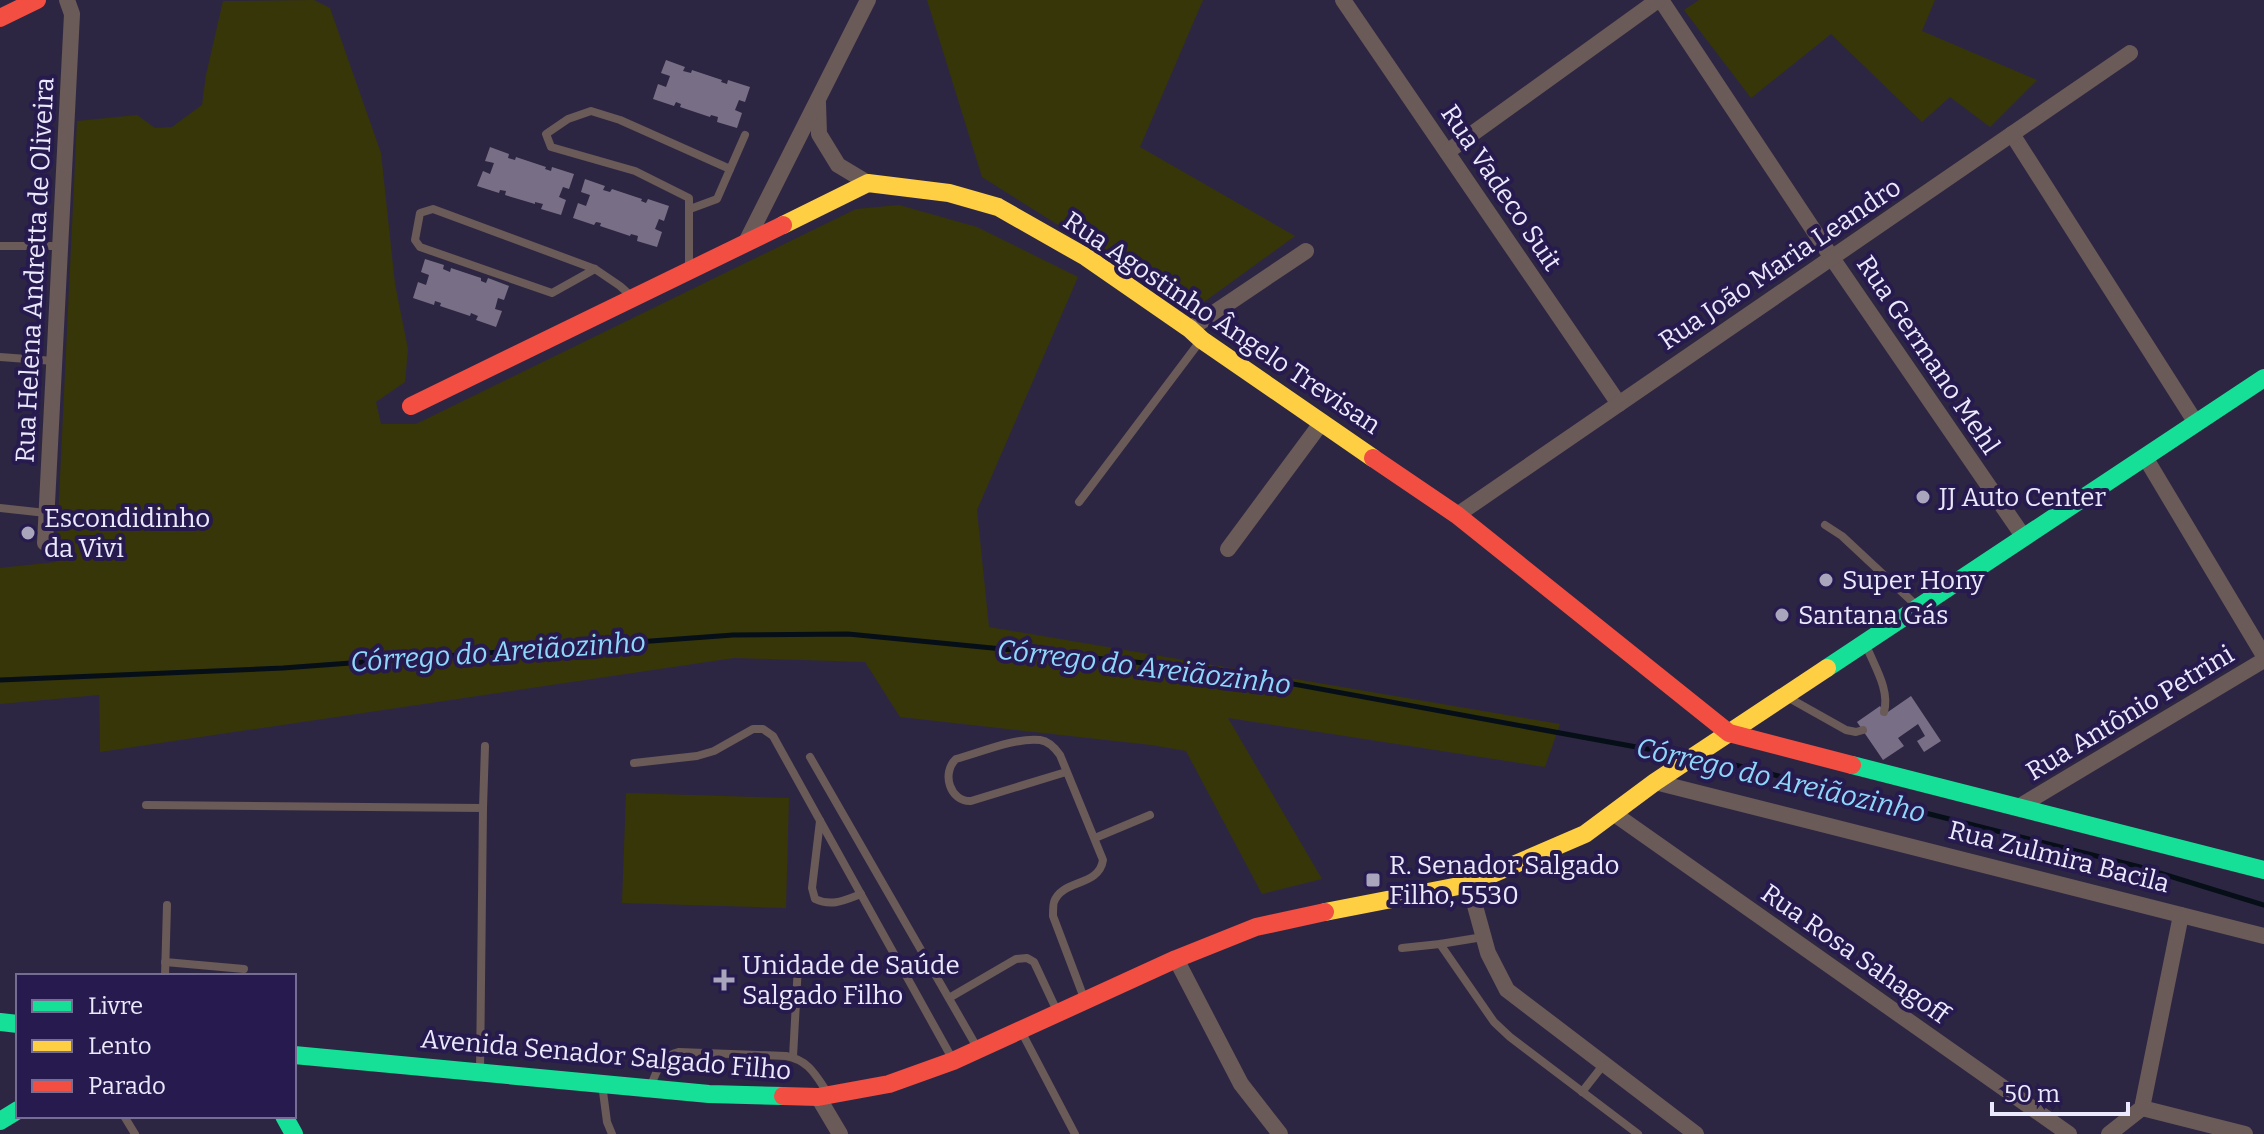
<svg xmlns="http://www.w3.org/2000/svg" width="2264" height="1134" viewBox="0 0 2264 1134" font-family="Bitter,serif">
	<rect width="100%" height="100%" fill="#2d2642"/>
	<!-- green -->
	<g fill="#373609">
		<polygon points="314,0 330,8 381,153 395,284 408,349 405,382 376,402 381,424 416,424 856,209 899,205 977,227 1078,277 977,510 989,627 1560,724 1545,767 1228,718 1322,879 1262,894 1186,751 1151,745 900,717 865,662 734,658 100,752 99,695 0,704 0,568 56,562 77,121 137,115 155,128 172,127 202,105 206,75 223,1"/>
		<polygon points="927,0 1203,0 1140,147 1295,236 1193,310 982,177"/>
		<polygon points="1699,0 1935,0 1922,31 2037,80 1990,127 1950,97 1922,122 1831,34 1751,98 1684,10"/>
		<polygon points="626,793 789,798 786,908 622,903"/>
	</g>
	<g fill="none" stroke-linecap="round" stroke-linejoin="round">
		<!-- stream -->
		<g stroke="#060f17" stroke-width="5">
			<polyline points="0,680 283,668 733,635 848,634 1217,670 1680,755"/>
			<polyline points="1702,759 1735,765 2140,867 2264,905"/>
		</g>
	</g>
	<!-- building -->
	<g fill="#786f86">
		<polygon points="666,60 685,67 683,71 691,73 692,70 722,80 721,82 727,84 728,80 750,87 745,102 739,100 735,110 742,113 737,128 717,122 718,117 711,115 710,117 680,107 681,104 676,102 674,106 653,99 658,84 666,87 670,76 661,73"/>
		<polygon points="490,147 509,154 508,158 515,160 516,157 546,167 545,169 551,171 552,167 574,174 569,189 563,187 559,197 566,200 561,215 541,209 543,204 535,202 535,204 505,195 506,191 500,190 499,193 477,186 483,171 490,174 494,163 485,161"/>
		<polygon points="585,179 605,186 603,190 610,192 612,189 642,199 641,201 646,203 648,199 669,206 664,221 659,219 655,229 662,232 657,247 637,241 638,236 631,234 630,236 600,226 601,223 596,222 594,225 573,218 578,203 586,206 590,195 581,192"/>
		<polygon points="425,259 444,265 443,269 450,272 451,268 481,278 481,281 486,283 488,278 509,286 504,300 498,298 495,309 502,311 496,327 476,320 478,316 471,313 470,316 440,306 441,303 435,301 434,305 413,298 418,282 426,285 429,275 421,272"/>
		<polygon points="1911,696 1941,741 1924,752 1917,741 1925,736 1918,724 1898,738 1904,746 1883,760 1857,722 1880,706 1885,714"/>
	</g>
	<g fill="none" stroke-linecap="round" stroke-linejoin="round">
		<!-- lane -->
		<g stroke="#6a5a58" stroke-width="8">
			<polyline points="690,209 717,199 745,135"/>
			<polyline points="0,246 60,246"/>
			<polyline points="689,266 689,198 635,171 551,147 546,134 568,119 591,111 620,120 730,169"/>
			<polyline points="595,269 552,293 420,247 415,240 420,213 433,209 595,269 620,286 630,295"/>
			<polyline points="0,357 54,361"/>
			<polyline points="1079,502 1201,340"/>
			<polyline points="0,508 46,513"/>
			<polyline points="1825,525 1842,536 1917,606"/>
			<path d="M1866,645C1874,666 1890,689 1884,712"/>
			<polyline points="1789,698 1846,730 1856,732 1863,730"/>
			<polyline points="810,757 978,1049"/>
			<polyline points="634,763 697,756 714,751 753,729 763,729 773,736 953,1060"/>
			<path d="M1066,772L971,801C950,802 941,773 956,759C979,753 1016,737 1040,740C1049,741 1055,748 1060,755L1103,860C1099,887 1062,879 1054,902C1053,903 1053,914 1053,916L1084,998"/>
			<polyline points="146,805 483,808"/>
			<path d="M820,821L812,888L815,899C832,907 845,900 861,894"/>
			<polyline points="1095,838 1150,815"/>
			<polyline points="1440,944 1494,1022 1510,1037 1638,1134"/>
			<polyline points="1402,948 1440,944 1483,937"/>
			<polyline points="165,962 244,969"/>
			<polyline points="165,976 167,905"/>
			<polyline points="949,998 1016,959 1027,958 1034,962 1057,1011"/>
			<polyline points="1021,1031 1075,1134"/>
			<polyline points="793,1057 798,965"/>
			<polyline points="480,1072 483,808 485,746"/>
			<polyline points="602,1084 607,1122 612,1134"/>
			<path d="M651,1085C658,1069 661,1056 679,1052L786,1056C808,1060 815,1074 827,1092"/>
			<polyline points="1582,1092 1604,1064"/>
			<polyline points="124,1116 135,1134"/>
		</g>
		<!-- street -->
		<g stroke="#6a5a58" stroke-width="16">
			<polyline points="1343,0 1619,404"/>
			<polyline points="1661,0 1832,258 2023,536"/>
			<polyline points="818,103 819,134 838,165 868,183"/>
			<polyline points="2012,134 2196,423"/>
			<polyline points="1447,152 1658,0"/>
			<polyline points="745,244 868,0"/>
			<polyline points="1190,329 1306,251"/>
			<polyline points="2145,457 2264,656"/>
			<polyline points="1457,515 2130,53"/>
			<polyline points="45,543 72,14 67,0"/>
			<polyline points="1228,549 1322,422"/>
			<polyline points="1655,782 2264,936"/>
			<polyline points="2020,806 2264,660"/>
			<polyline points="1613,813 2069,1134"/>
			<polyline points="1469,884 1488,953 1507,990 1696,1134"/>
			<polyline points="1176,959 1241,1084 1280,1134"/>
			<polyline points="818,1097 840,1134"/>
			<polyline points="2142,1108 2245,1134"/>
			<polyline points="2109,1134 2142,1108 2181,915"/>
		</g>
		<!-- fast -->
		<g stroke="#16e098" stroke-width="18">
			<polyline points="1827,668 2264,378"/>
			<polyline points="1852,765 2264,870"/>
			<polyline points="0,1022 18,1024"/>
			<polyline points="294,1055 709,1094 783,1096"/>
			<polyline points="284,1116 294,1134"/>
			<polyline points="0,1121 18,1110"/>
		</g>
		<!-- slow -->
		<g stroke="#ffcf43" stroke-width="18">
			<polyline points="783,225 868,183 949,193 998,207 1086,257 1190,329 1202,340 1373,458"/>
			<polyline points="1325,912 1469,884 1585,834 1655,782 1827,668"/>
		</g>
		<!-- jam -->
		<g stroke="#f24e42" stroke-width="18">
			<polyline points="0,18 37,0"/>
			<polyline points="411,406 783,225"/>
			<polyline points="1373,458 1457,515 1729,733 1852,765"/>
			<polyline points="783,1096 818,1097 889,1084 953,1061 1176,959 1256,927 1325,912"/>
		</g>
	</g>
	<!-- markers -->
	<g fill="#a8a5bc" stroke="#271a4e" stroke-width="3">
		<circle cx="1923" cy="497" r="8"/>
		<circle cx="28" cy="533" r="8"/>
		<circle cx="1826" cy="580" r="8"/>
		<circle cx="1782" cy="615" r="8"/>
		<rect x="1365" y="872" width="16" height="16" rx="4"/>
		<path d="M720 968h8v8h8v8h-8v8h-8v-8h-8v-8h8z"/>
	</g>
	<g text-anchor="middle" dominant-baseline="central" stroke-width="8" stroke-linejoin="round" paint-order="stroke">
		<!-- street labels -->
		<g font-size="26" fill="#ebe9fd" stroke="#271a4e">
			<text transform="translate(1501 188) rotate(56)">Rua Vadeco Suit</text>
			<text transform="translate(1780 264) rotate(-34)">Rua João Maria Leandro</text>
			<text transform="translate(35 270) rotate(-87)">Rua Helena Andretta de Oliveira</text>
			<text transform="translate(1222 323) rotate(34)">Rua Agostinho Ângelo Trevisan</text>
			<text transform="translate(1928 355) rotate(56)">Rua Germano Mehl</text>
			<text transform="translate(2130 713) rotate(-31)">Rua Antônio Petrini</text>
			<text transform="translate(2059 857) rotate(14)">Rua Zulmira Bacila</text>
			<text transform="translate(1855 954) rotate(35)">Rua Rosa Sahagoff</text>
			<text transform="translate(606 1055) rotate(5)">Avenida Senador Salgado Filho</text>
		</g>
		<!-- poi labels -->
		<g font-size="26" fill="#ebe9fd" stroke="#271a4e" text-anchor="start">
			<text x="1939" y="497">JJ Auto Center</text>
			<text x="44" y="518">Escondidinho<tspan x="44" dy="30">da Vivi</tspan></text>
			<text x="1842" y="580">Super Hony</text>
			<text x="1798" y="615">Santana Gás</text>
			<text x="1389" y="865">R. Senador Salgado<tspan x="1389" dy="30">Filho, 5530</tspan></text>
			<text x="742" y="965">Unidade de Saúde<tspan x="742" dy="30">Salgado Filho</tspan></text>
		</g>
		<!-- water labels -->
		<g font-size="28" font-style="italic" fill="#8ed7fb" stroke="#271a4e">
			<text transform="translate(498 652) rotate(-4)">Córrego do Areiãozinho</text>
			<text transform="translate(1144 667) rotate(7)">Córrego do Areiãozinho</text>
			<text transform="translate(1781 780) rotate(13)">Córrego do Areiãozinho</text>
		</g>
	</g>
	<!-- legend -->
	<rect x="16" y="974" width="280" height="144" fill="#271a4e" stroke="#756d94" stroke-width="2"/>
	<rect x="32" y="1000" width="40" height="12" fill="#16e098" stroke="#756d94" stroke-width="2"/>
	<text x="88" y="1014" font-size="24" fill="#ebe9fd">Livre</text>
	<rect x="32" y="1040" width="40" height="12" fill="#ffcf43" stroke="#756d94" stroke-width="2"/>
	<text x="88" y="1054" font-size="24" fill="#ebe9fd">Lento</text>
	<rect x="32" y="1080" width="40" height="12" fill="#f24e42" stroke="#756d94" stroke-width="2"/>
	<text x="88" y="1094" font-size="24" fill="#ebe9fd">Parado</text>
	<!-- scale -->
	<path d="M1992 1102v12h136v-12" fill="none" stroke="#ebe9fd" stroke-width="4"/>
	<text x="2004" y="1102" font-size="24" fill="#ebe9fd" stroke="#271a4e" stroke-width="6" paint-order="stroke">50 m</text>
</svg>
